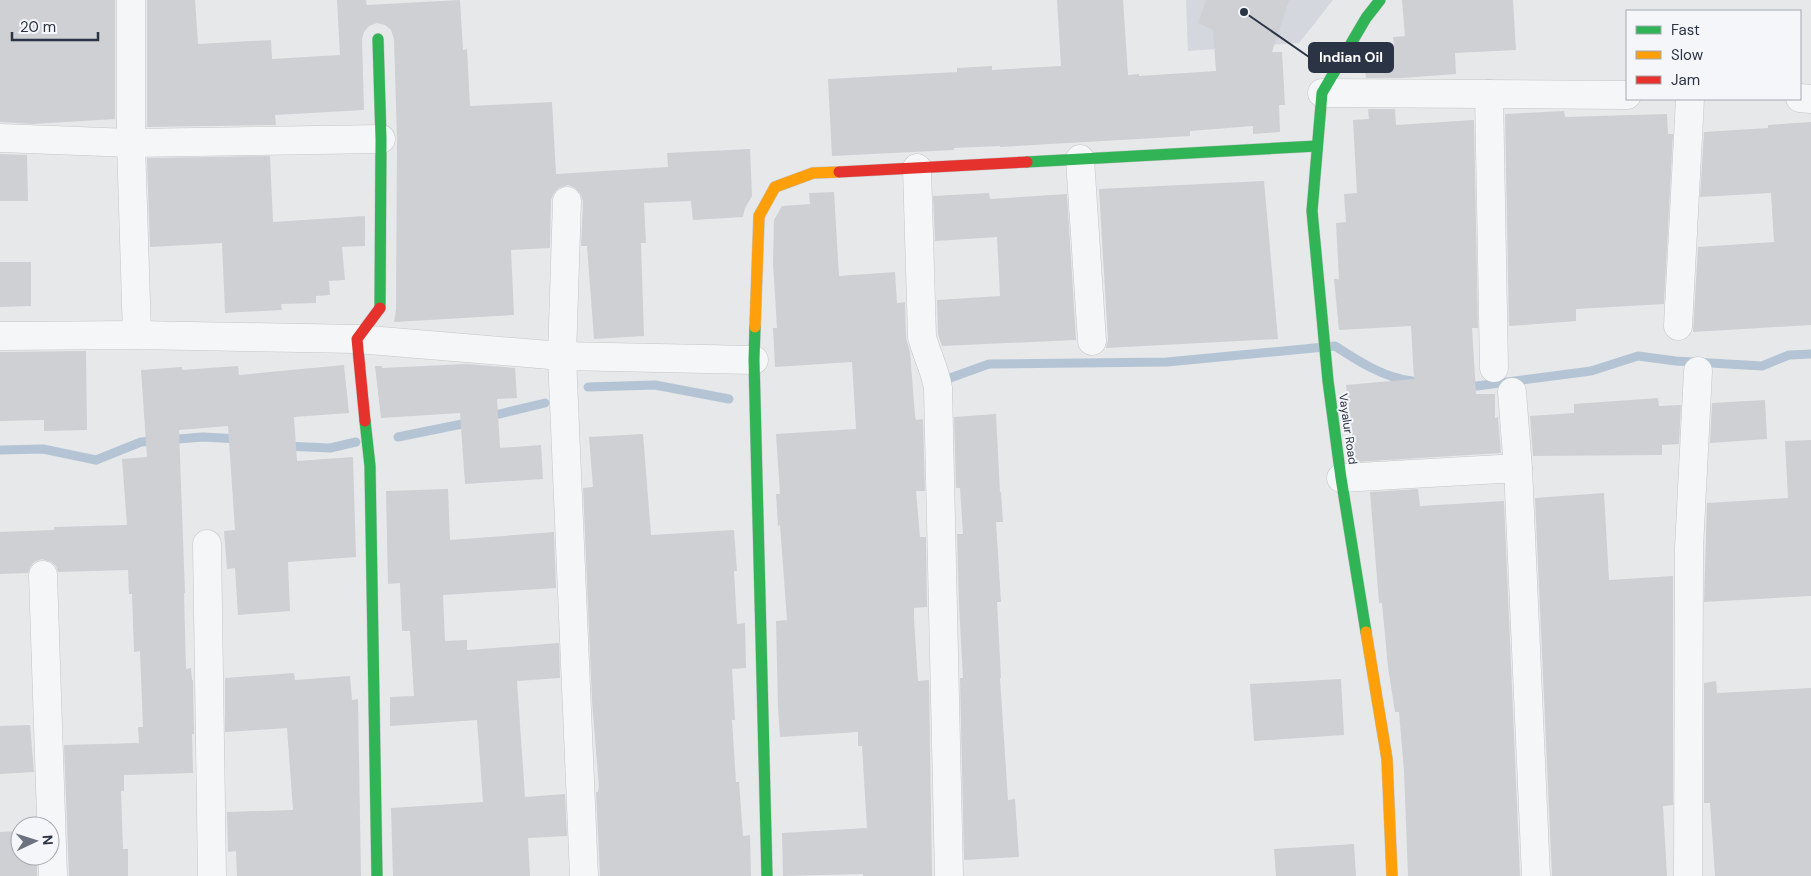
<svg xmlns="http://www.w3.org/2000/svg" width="1811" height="876" viewBox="0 0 1811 876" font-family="'DM Sans',sans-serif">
	<rect width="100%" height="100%" fill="#e6e8ea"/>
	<!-- built -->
	<polygon fill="#d4d7dd" points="1186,0 1333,0 1299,43 1188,51"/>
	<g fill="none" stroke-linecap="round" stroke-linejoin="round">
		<!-- stream -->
		<g stroke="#b4c4d5" stroke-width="9">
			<path d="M950,378L989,364L1167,362L1335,346C1358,361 1384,378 1412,381"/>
			<polyline points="1465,385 1477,386 1591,371 1638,356 1676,361 1762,366 1789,355 1811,354"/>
			<polyline points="588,387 655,385 729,399"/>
			<polyline points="487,417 545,403"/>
			<polyline points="398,437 472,422"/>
			<polyline points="284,446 330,448 356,442"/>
			<polyline points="0,450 43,449 96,460 141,442 203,437 239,439"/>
		</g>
	</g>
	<!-- building -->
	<g fill="#ced0d3">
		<polygon points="0,0 115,0 115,119 33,124 0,122"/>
		<polygon points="147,0 195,0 198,44 271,40 272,59 340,55 337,0 366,0 367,5 460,0 463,50 467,49 470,106 552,102 556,174 668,167 667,153 750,149 752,196 745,208 743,217 693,220 691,201 644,203 646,243 641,243 644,336 594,339 587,246 581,246 583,201 580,193 575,188 568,185 559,188 554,193 551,200 550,248 511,250 514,315 394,322 396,309 397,139 394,39 391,30 385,25 377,23 369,26 364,32 362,39 364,110 275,115 276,125 147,127"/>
		<polygon points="1057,0 1123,0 1128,75 1139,74 1139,76 1216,71 1213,30 1198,23 1206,0 1289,0 1272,52 1282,52 1285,105 1279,105 1280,132 1253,134 1253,126 1190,131 1190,136 1000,147 1000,146 954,148 954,150 832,156 828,79 957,72 957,68 992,66 992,70 1061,66"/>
		<polygon points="1402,0 1513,0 1516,50 1455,53 1456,74 1401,78 1366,78 1365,71 1384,70 1383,47 1394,47 1393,37 1405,36"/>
		<polygon points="1368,109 1395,109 1396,125 1474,120 1478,328 1472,328 1476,394 1495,394 1495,418 1498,417 1501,453 1355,462 1346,385 1414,379 1411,326 1339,330 1334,279 1339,279 1336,223 1346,222 1344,194 1357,193 1353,120 1369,119"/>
		<polygon points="1564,111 1565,117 1667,114 1668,134 1673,134 1664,304 1576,309 1576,321 1509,326 1505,114"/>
		<polygon points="1811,122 1811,325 1693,332 1698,247 1774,242 1771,193 1700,197 1704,132 1768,128 1768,125"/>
		<polygon points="0,154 27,155 28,201 0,201"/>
		<polygon points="270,156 273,222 365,216 365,246 342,247 345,280 329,281 330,295 316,296 316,303 281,304 282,310 225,313 222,243 150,247 147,158"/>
		<polygon points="1264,181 1278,339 1106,348 1108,340 1099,189"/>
		<polygon points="834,192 839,276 895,272 897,303 905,302 906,338 910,352 915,416 916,420 923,419 925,491 916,491 920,537 926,537 927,607 914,608 914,619 918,681 929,680 932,876 863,876 863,874 783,876 782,833 867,828 862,746 858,746 858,732 780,737 778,707 776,621 787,620 780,525 778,526 776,494 780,494 776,434 856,429 852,362 775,367 773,328 777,328 773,263 774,220 782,206 810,204 809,193"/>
		<polygon points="989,193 990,199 1067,194 1076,340 942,346 938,334 937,300 1000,296 997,237 935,241 933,196"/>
		<polygon points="0,262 31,262 31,306 0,307"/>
		<polygon points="86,351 87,430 44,431 44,420 0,421 0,352"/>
		<polygon points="466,364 515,368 517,398 497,399 500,448 541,445 543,479 465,484 460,413 381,418 375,366 382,366 382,368"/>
		<polygon points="344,365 349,413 294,417 297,461 353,457 356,557 288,562 290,611 238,615 235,568 227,569 224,531 235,530 228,426 179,430 185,593 184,593 186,669 191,668 192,680 193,680 194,734 192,734 193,773 124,775 124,791 121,791 123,849 128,849 128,876 69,876 64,745 139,743 138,727 143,727 140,651 134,652 132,594 129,594 128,570 58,572 56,566 51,562 42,559 34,562 30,567 28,573 0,574 0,532 54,530 54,527 127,525 122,459 147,457 141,370 182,367 182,370 238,366 239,375"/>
		<polygon points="1658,398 1659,406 1681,405 1679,444 1662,445 1662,455 1533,456 1530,416 1574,413 1574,404"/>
		<polygon points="1765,400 1767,439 1710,443 1712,403"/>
		<polygon points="996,414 1000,492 1001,492 1003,522 996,522 1001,602 997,602 1001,678 1000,678 1008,800 1015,799 1019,857 964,860 960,678 963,678 959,605 957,534 963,534 960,488 956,488 954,417"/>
		<polygon points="643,434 651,535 734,530 737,571 734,571 737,624 745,623 746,668 732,669 735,720 732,720 736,782 739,782 743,836 750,835 751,876 600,876 596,792 598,792 599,787 592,701 583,488 593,487 589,437"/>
		<polygon points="1811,440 1811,596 1704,602 1707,503 1788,498 1785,441"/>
		<polygon points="448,489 450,540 554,532 556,588 443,595 445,641 467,640 467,650 559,643 560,678 517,681 525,797 565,794 567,836 528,838 530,876 393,876 391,808 483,802 477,720 390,726 390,697 414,696 410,631 402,631 400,583 388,584 386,491"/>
		<polygon points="1418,489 1420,506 1504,501 1520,876 1408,876 1404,771 1399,712 1395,712 1388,667 1382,603 1379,603 1370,492"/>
		<polygon points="1604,493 1609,580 1673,576 1673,805 1663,806 1667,876 1552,876 1535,498"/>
		<polygon points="294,673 295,680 350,676 352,700 358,699 361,876 237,876 236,851 228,852 227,812 293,810 287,728 225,732 225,678"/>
		<polygon points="1341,679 1344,735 1254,741 1250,684"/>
		<polygon points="1716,681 1717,693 1811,688 1811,876 1715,876 1710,803 1704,803 1704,683"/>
		<polygon points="30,725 34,772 0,774 0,726"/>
		<polygon points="20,831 20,856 37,856 37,876 0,876 0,832"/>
		<polygon points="1354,844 1356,876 1276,876 1274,849"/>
	</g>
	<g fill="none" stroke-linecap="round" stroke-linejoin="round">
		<defs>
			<g id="street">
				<polyline points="131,0 131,143 137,335"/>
				<polyline points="1322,93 1627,95"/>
				<polyline points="1489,94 1494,368"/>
				<polyline points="1800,98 1811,99"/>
				<polyline points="0,138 131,143 381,139"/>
				<polyline points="1080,159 1092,341"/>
				<path d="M917,168L922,337C927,355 935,370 938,388L949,876"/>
				<polyline points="567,201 562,356 584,876"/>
				<polyline points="1678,326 1690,99"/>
				<polyline points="0,336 137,335 357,339 562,356 754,360"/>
				<polyline points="1512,392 1518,468"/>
				<polyline points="1341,478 1518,468 1536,876"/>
				<polyline points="207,544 212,876"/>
				<polyline points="43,575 53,876"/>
				<polyline points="1688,876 1689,548 1698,371"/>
			</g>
			<g id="fast">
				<polyline points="378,39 381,139 380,308"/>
				<polyline points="1027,162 1317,146"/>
				<polyline points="755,327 754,360 767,876"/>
				<polyline points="365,421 370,466 377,876"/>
				<polyline points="1366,632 1341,478 1328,381 1312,211 1322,93 1366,18 1380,0"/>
			</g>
			<g id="slow">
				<polyline points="755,327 759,216 775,187 813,173 839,172"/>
				<polyline points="1366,632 1387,759 1392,876"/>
			</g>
			<g id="jam">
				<polyline points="839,172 1027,162"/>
				<polyline points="365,421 357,339 380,308"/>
			</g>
		</defs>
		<!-- street casing -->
		<use href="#street" stroke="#c4c6c8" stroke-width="29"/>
		<!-- fast casing -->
		<use href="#fast" stroke="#c4c6c8" stroke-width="12"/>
		<!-- slow casing -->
		<use href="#slow" stroke="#c4c6c8" stroke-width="12"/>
		<!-- jam casing -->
		<use href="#jam" stroke="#c4c6c8" stroke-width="12"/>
		<!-- street -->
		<use href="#street" stroke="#f5f6f7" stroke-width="28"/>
		<!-- fast -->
		<use href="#fast" stroke="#30b455" stroke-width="11"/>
		<!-- slow -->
		<use href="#slow" stroke="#ff9f0a" stroke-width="11"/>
		<!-- jam -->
		<use href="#jam" stroke="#e5322d" stroke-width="11"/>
	</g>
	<g text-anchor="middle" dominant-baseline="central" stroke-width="4" stroke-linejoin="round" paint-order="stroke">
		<!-- street labels -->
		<g font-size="12" fill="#2b3445" stroke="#f4f6f9">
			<text transform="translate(1348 429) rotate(82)">Vayalur Road</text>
		</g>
	</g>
	<!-- callouts -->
	<path fill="none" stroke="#2b3445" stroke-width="2" d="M1244 12L1309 57"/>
	<circle fill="#2b3445" stroke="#f4f6f9" stroke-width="2" cx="1244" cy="12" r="5"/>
	<rect fill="#2b3445" stroke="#2b3445" stroke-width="2" x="1309" y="43" width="84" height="29" rx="5"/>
	<g font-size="14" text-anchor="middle" font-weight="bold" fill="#fff">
		<text x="1351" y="62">Indian Oil</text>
	</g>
	<!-- legend -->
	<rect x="1626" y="10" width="175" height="90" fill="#f4f6f9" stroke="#a4a8b1"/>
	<rect x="1636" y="26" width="25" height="8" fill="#30b455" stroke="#a4a8b1"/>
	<text x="1671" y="35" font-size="15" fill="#2b3445">Fast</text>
	<rect x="1636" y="51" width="25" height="8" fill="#ff9f0a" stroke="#a4a8b1"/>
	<text x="1671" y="60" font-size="15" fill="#2b3445">Slow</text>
	<rect x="1636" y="76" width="25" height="8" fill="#e5322d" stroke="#a4a8b1"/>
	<text x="1671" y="85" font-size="15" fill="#2b3445">Jam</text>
	<!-- north arrow -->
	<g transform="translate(35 841) rotate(86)"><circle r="24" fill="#f4f6f9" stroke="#a4a8b1"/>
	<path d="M0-4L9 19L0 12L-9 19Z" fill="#6c737f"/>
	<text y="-8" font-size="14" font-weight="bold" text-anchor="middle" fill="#2b3445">N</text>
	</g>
	<!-- scale -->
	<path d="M12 32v8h86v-8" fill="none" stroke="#2b3445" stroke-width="2.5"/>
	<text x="20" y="32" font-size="15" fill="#2b3445" stroke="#f4f6f9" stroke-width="4" paint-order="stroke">20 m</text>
</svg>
